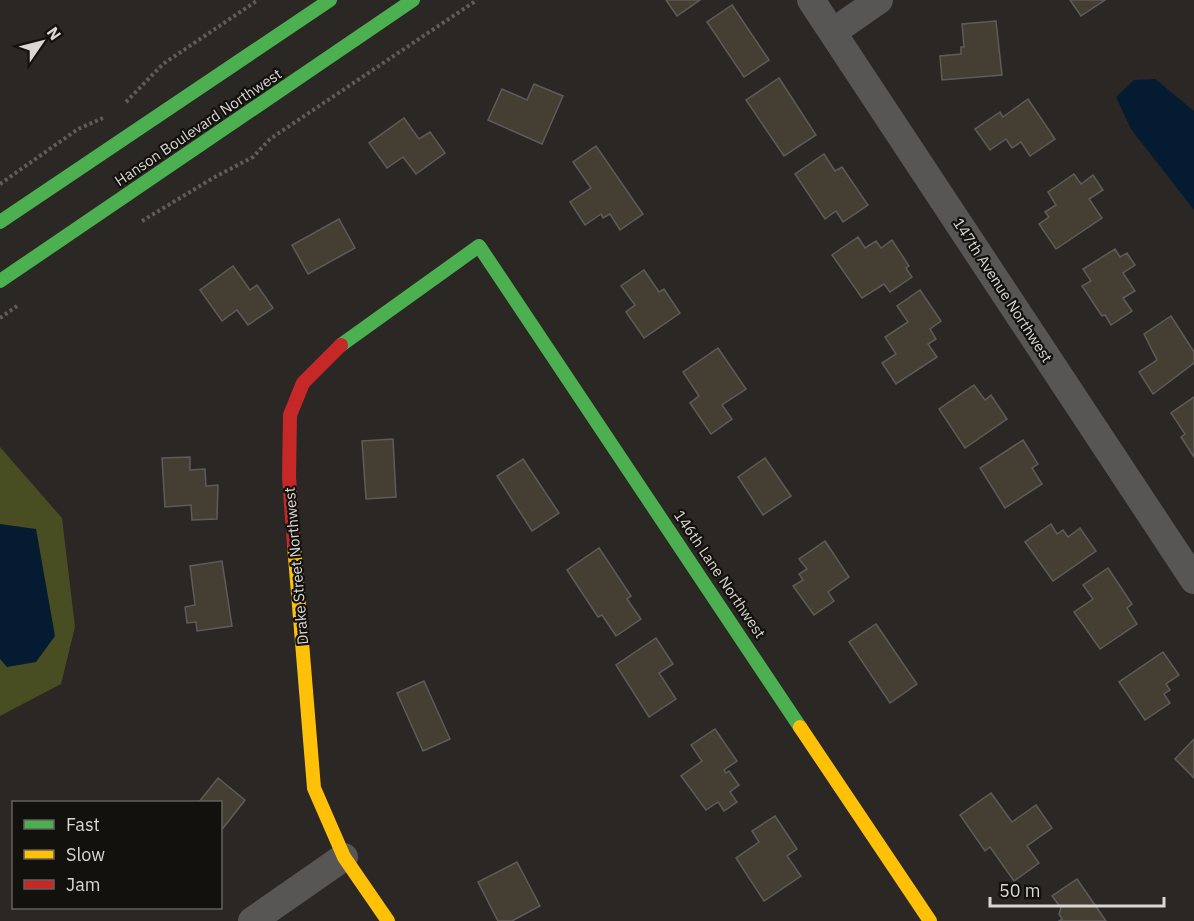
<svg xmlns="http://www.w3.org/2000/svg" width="1194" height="921" viewBox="0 0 1194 921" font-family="'IBM Plex Sans',sans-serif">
	<rect width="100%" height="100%" fill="#2a2724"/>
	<!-- green -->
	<polygon fill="#494d22" points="0,447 62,518 75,627 61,684 0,716"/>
	<!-- water -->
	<g fill="#051b31">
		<polygon points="1155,79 1194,111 1194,210 1131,129 1116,97 1134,80"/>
		<polygon points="0,524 36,529 55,636 36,662 7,667 0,659"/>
	</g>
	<!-- building -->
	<g fill="#453e33" stroke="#5e5c59" stroke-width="1.5">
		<polygon points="666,0 700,0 677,16"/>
		<polygon points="1070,0 1105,0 1081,16"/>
		<polygon points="732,5 769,60 744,77 707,22"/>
		<polygon points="996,21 1002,75 942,80 940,56 961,54 961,47 964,47 962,24"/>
		<polygon points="779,78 816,135 784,156 746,100"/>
		<polygon points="534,84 563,96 542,144 488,120 502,89 527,100"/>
		<polygon points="1028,99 1055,139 1030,156 1021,142 1012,148 1006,139 990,150 975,129 1000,112 1003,117"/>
		<polygon points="404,118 419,139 430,132 445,153 416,174 403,157 387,168 369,143"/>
		<polygon points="596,146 643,214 620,230 610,214 603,218 601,214 585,225 570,202 591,188 573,162"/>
		<polygon points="824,154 835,171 842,167 868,205 843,222 836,211 825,219 795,174"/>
		<polygon points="1074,174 1081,184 1093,175 1103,190 1089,199 1102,218 1056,249 1039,224 1049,217 1045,212 1056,205 1048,192"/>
		<polygon points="339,219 355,248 308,274 292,245"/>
		<polygon points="858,237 865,248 876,241 881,248 892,240 909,266 906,268 912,277 890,292 884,284 862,298 832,255"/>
		<polygon points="1115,249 1120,257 1127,253 1135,265 1123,273 1135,291 1123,298 1132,311 1111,325 1105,315 1102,316 1082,286 1091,281 1083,269"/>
		<polygon points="233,266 250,290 257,285 273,308 248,325 237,310 222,321 200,290"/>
		<polygon points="644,270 659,292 664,289 680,313 644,338 626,312 635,305 621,286"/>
		<polygon points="920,290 941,321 930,329 936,339 928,344 937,357 896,384 882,363 896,354 885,337 908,322 897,306"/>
		<polygon points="1171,316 1194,352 1194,363 1153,394 1139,372 1157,360 1144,334"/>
		<polygon points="718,348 746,389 722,405 732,419 711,434 690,403 699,396 683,372"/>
		<polygon points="974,385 985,400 991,395 1007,419 965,448 939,409"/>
		<polygon points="1194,397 1194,457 1181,437 1185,434 1171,413"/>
		<polygon points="393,439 396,497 366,499 362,441"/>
		<polygon points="1023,440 1038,464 1032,468 1042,484 1005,508 980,468"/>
		<polygon points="190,457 190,470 205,469 206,486 218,485 217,519 192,520 191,505 165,507 162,458"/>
		<polygon points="765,458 791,496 763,515 738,477"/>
		<polygon points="523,459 559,513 532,531 497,476"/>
		<polygon points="1051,524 1057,534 1063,530 1068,537 1080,528 1096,551 1053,581 1025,542"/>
		<polygon points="825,541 849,577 828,592 834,601 814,615 793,586 803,580 799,574 807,569 799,559"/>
		<polygon points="599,548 631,596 627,599 641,619 616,636 602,615 598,617 567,570"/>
		<polygon points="222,561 232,626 197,631 196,622 187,623 185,607 195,605 190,566"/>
		<polygon points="1108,568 1132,604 1127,608 1137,624 1100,649 1074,612 1093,599 1083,585"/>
		<polygon points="876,624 917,684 890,703 849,642"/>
		<polygon points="656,638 673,664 659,673 676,699 649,717 616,665"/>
		<polygon points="1163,652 1179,675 1166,684 1170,690 1164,694 1170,703 1145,720 1119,682"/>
		<polygon points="424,681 450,739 423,751 397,693"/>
		<polygon points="715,729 737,761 724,770 726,773 729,771 739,785 730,792 737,802 724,811 718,802 706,810 681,776 702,761 691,745"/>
		<polygon points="1194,739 1194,778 1175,759"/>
		<polygon points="218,778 245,800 220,832 220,802 199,802"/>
		<polygon points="991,793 1012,822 1036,805 1052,828 1027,846 1039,863 1014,881 990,847 985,851 960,815"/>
		<polygon points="775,816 797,849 787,856 801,876 764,901 736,858 759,842 752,831"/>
		<polygon points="517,862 540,906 512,921 498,921 478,882"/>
		<polygon points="1077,879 1106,921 1059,921 1062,919 1059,914 1061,908 1052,896"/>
	</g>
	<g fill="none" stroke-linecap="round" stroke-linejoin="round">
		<!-- path -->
		<g stroke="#5e5d5b" stroke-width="4" stroke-dasharray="3 3" stroke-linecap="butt">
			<polyline points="126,102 163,64 258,0"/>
			<polyline points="0,184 78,129 103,118"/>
			<polyline points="142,221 213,178 253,157 270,139 477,0"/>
			<polyline points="0,318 17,306"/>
		</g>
		<!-- street -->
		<g stroke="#585655" stroke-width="28">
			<polyline points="811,0 1194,580"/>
			<polyline points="833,32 879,0"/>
			<polyline points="252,921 344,857"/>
		</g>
		<!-- fast -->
		<g stroke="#4caf50" stroke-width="14">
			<polyline points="0,222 330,0"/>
			<polyline points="0,281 413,0"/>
			<polyline points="341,345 479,246 800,727"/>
		</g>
		<!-- slow -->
		<g stroke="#ffc107" stroke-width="14">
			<polyline points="294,545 314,788 344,857 388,921"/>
			<polyline points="800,727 930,921"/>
		</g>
		<!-- jam -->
		<polyline stroke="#c62828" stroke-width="14" points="294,545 289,478 290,415 303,383 341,345"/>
	</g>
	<g text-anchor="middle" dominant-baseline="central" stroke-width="4.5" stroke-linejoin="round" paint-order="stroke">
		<!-- street labels -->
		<g font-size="15" fill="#dad7d3" stroke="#13110e">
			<text transform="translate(198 127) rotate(-34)">Hanson Boulevard Northwest</text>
			<text transform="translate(1003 290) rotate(57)">147th Avenue Northwest</text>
			<text transform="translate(296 566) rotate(-95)">Drake Street Northwest</text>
			<text transform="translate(720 574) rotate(56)">146th Lane Northwest</text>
		</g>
	</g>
	<!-- legend -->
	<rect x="12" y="801" width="210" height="108" fill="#13110e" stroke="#63605d" stroke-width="1.5"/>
	<rect x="24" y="820" width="30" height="9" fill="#4caf50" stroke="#63605d" stroke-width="1.5"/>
	<text x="66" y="831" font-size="18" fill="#dad7d3">Fast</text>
	<rect x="24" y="850" width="30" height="9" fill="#ffc107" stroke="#63605d" stroke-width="1.5"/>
	<text x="66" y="861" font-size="18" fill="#dad7d3">Slow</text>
	<rect x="24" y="880" width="30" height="9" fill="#c62828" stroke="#63605d" stroke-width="1.5"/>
	<text x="66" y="891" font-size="18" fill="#dad7d3">Jam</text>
	<!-- north arrow -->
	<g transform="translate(42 42) rotate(55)" stroke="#13110e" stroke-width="4.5" paint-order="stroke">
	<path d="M0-4.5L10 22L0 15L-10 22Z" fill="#dad7d3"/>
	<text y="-9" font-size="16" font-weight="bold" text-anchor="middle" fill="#dad7d3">N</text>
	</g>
	<!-- scale -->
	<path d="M990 897v9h174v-9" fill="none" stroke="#dad7d3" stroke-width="3"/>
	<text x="999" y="897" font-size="18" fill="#dad7d3" stroke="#13110e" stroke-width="4.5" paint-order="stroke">50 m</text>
</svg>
